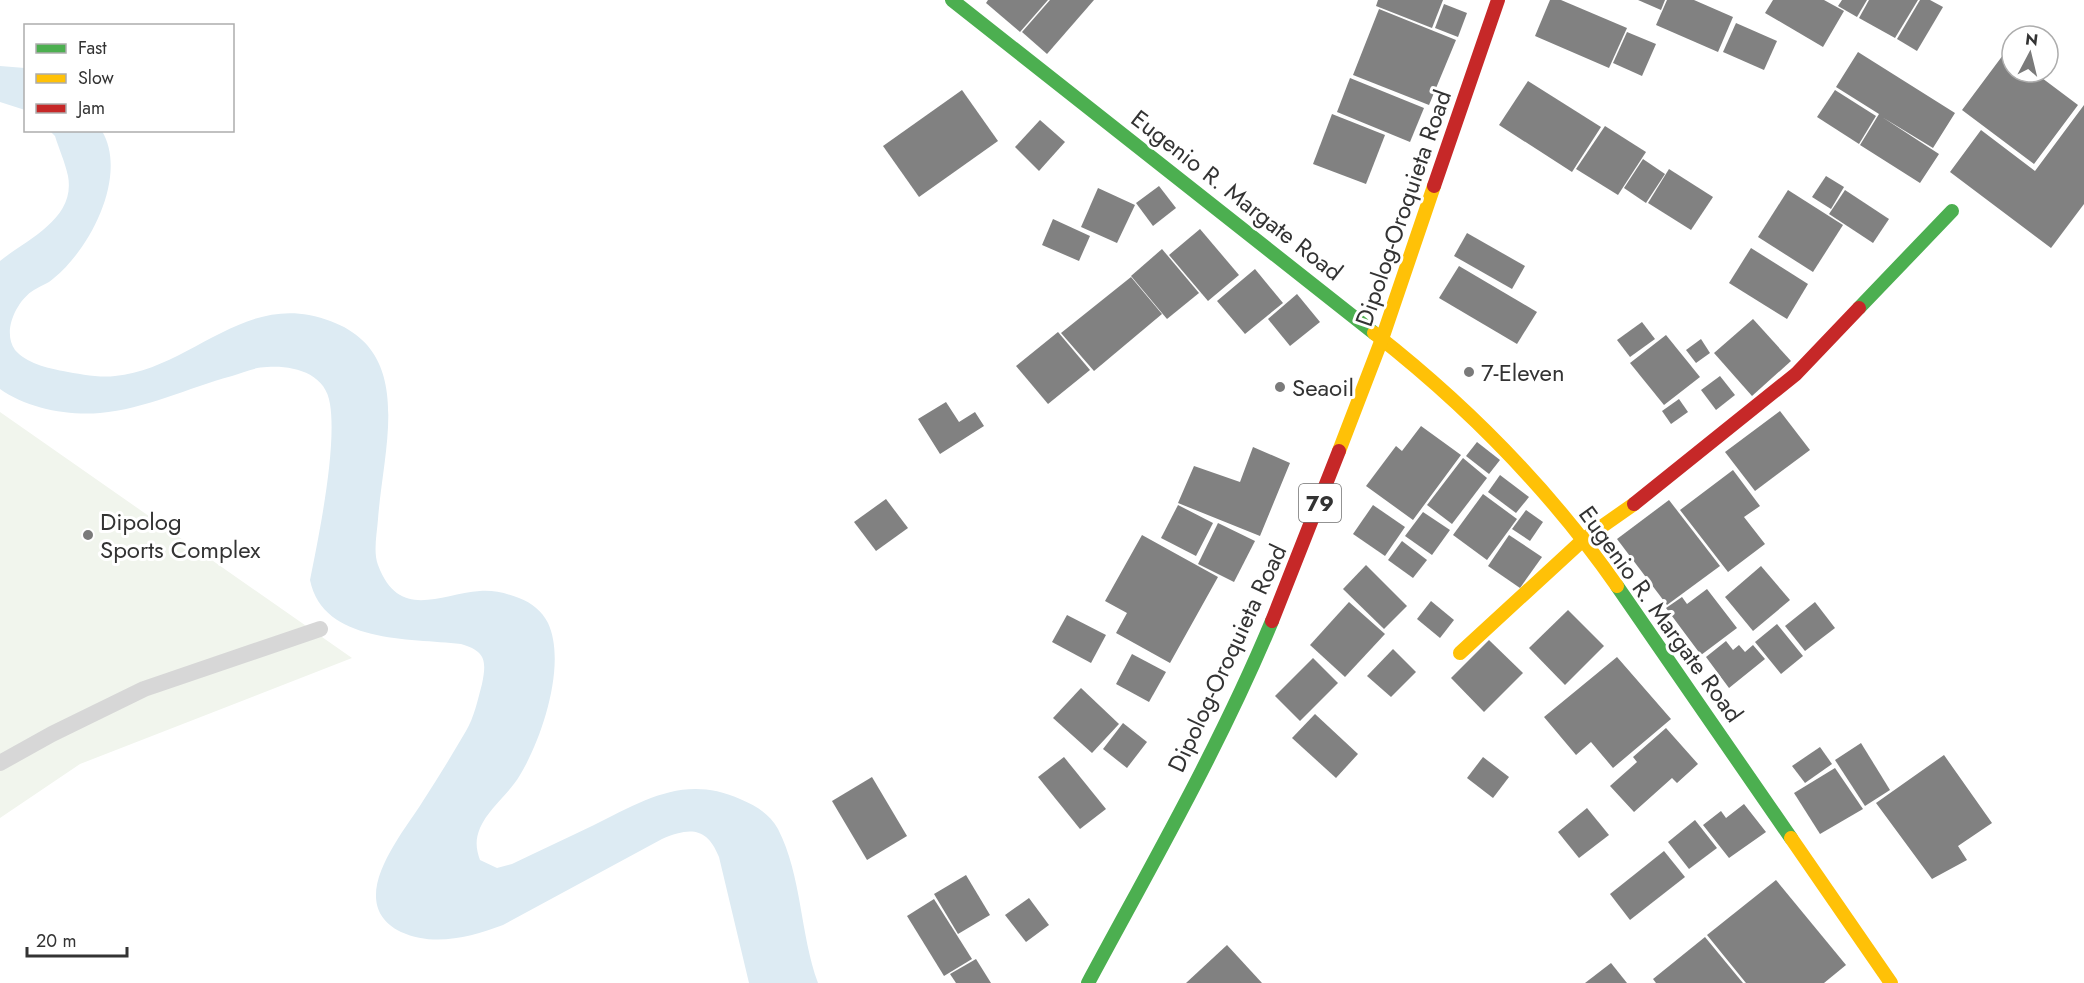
<svg xmlns="http://www.w3.org/2000/svg" width="2084" height="983" viewBox="0 0 2084 983" font-family="Jost,sans-serif">
	<rect width="100%" height="100%" fill="#fff"/>
	<!-- pitch -->
	<polygon fill="#f1f5ed" points="0,412 352,658 80,764 0,818"/>
	<!-- water -->
	<g fill="#ddebf3">
		<polygon points="0,66 25,68 25,110 0,102"/>
		<path d="M50,131H102C128,175 91,248 54,278C48,284 39,286 31,292C16,303 2,332 15,350C26,363 47,368 63,371C79,374 99,378 115,376C184,370 238,301 309,315C420,338 384,440 378,519C377,533 373,552 378,565C399,621 439,594 480,591C493,590 506,593 519,598C532,603 542,611 548,623C567,664 542,739 520,775C509,794 488,809 480,828C475,840 476,849 480,860L497,868L512,864C539,851 567,838 594,825C643,801 684,774 740,799C756,806 769,813 778,829C802,876 800,934 818,983H749L719,857C707,827 690,827 662,839L503,925C471,937 434,947 401,932C343,903 401,836 423,801C438,778 452,755 466,731C474,718 478,699 482,684C487,660 485,651 461,644C410,638 323,644 310,580C319,535 337,448 330,404C326,373 293,365 267,367C255,367 242,373 232,376C188,388 145,409 100,413C68,416 26,408 0,389V261C27,239 76,219 68,176C65,162 59,149 55,136Z"/>
	</g>
	<!-- building -->
	<g fill="#818181">
		<polygon points="988,0 1048,0 1020,32 986,3"/>
		<polygon points="1050,0 1094,0 1047,54 1022,32"/>
		<polygon points="1378,0 1443,0 1432,28 1376,6"/>
		<polygon points="1550,0 1561,0 1627,28 1609,68 1535,36"/>
		<polygon points="1638,0 1665,0 1661,10"/>
		<polygon points="1667,0 1694,0 1733,17 1718,52 1656,25"/>
		<polygon points="1773,0 1824,0 1844,11 1823,47 1765,13"/>
		<polygon points="1842,0 1867,0 1857,17 1838,6"/>
		<polygon points="1869,0 1918,0 1895,38 1859,18"/>
		<polygon points="1920,0 1930,0 1943,7 1917,51 1897,39"/>
		<polygon points="1444,4 1467,13 1458,37 1435,28"/>
		<polygon points="1379,9 1456,40 1429,105 1353,75"/>
		<polygon points="1736,23 1777,41 1764,70 1723,52"/>
		<polygon points="1627,32 1656,44 1642,76 1613,63"/>
		<polygon points="2006,51 2012,55 2012,72 2034,72 2078,105 2034,164 1962,110"/>
		<polygon points="1858,52 1955,113 1933,148 1882,117 1939,154 1920,183 1860,145 1879,114 1836,87"/>
		<polygon points="1350,78 1424,108 1410,142 1337,112"/>
		<polygon points="1528,81 1601,127 1572,172 1499,125"/>
		<polygon points="962,90 998,141 919,197 883,146"/>
		<polygon points="1835,90 1876,116 1859,144 1817,117"/>
		<polygon points="2084,105 2084,204 2051,248 1950,172 1981,130 2035,171"/>
		<polygon points="1332,114 1385,135 1366,184 1313,164"/>
		<polygon points="1040,120 1065,142 1039,171 1015,147"/>
		<polygon points="1605,126 1646,152 1618,195 1576,169"/>
		<polygon points="1643,159 1665,174 1646,203 1624,188"/>
		<polygon points="1669,169 1713,197 1691,230 1648,203"/>
		<polygon points="1826,176 1844,187 1831,209 1812,197"/>
		<polygon points="1159,186 1176,208 1153,226 1136,203"/>
		<polygon points="1098,188 1135,205 1117,243 1081,227"/>
		<polygon points="1788,190 1843,225 1813,272 1758,237"/>
		<polygon points="1845,190 1889,219 1873,243 1829,214"/>
		<polygon points="1053,219 1090,236 1079,261 1042,245"/>
		<polygon points="1200,229 1239,275 1208,301 1169,255"/>
		<polygon points="1467,233 1525,266 1512,289 1454,256"/>
		<polygon points="1751,248 1808,284 1787,319 1729,283"/>
		<polygon points="1162,249 1199,293 1167,319 1131,276"/>
		<polygon points="1459,266 1537,312 1517,344 1439,298"/>
		<polygon points="1255,269 1283,303 1245,334 1217,301"/>
		<polygon points="1131,277 1162,314 1094,371 1061,333"/>
		<polygon points="1297,294 1320,322 1290,346 1268,319"/>
		<polygon points="1753,319 1791,361 1752,396 1714,353"/>
		<polygon points="1642,322 1655,339 1630,357 1617,340"/>
		<polygon points="1058,332 1090,370 1048,404 1016,366"/>
		<polygon points="1666,335 1700,377 1664,405 1630,363"/>
		<polygon points="1701,339 1710,353 1696,363 1686,350"/>
		<polygon points="1720,376 1735,395 1716,410 1701,390"/>
		<polygon points="1679,399 1688,412 1671,424 1662,411"/>
		<polygon points="946,402 959,422 975,412 984,426 940,454 918,419"/>
		<polygon points="1780,411 1810,450 1755,491 1725,452"/>
		<polygon points="1421,426 1461,455 1413,520 1366,486 1396,446 1402,451"/>
		<polygon points="1477,442 1500,460 1489,474 1466,456"/>
		<polygon points="1253,447 1290,463 1260,536 1178,503 1194,466 1240,482"/>
		<polygon points="1463,458 1487,478 1452,524 1427,505"/>
		<polygon points="1733,470 1760,506 1744,517 1765,544 1728,572 1680,510"/>
		<polygon points="1500,475 1529,497 1516,513 1488,492"/>
		<polygon points="1483,494 1517,519 1487,560 1453,535"/>
		<polygon points="886,499 908,528 876,551 854,522"/>
		<polygon points="1669,500 1720,566 1667,605 1617,539"/>
		<polygon points="1178,505 1213,523 1196,556 1161,538"/>
		<polygon points="1373,505 1405,527 1385,556 1353,534"/>
		<polygon points="1526,510 1543,522 1530,541 1512,529"/>
		<polygon points="1423,512 1450,530 1432,555 1405,536"/>
		<polygon points="1218,523 1255,541 1234,582 1198,564"/>
		<polygon points="1142,535 1218,577 1170,663 1116,633 1127,613 1105,601"/>
		<polygon points="1509,535 1542,557 1520,588 1488,566"/>
		<polygon points="1402,541 1427,560 1413,578 1388,560"/>
		<polygon points="1366,565 1407,606 1384,629 1343,589"/>
		<polygon points="1761,566 1790,600 1753,631 1725,597"/>
		<polygon points="1707,589 1737,628 1701,655 1666,608 1682,597 1687,604"/>
		<polygon points="1431,601 1454,620 1440,638 1417,619"/>
		<polygon points="1349,602 1385,634 1345,677 1310,645"/>
		<polygon points="1815,602 1835,628 1805,651 1785,626"/>
		<polygon points="1568,610 1604,646 1565,685 1529,648"/>
		<polygon points="1067,615 1106,635 1091,663 1052,642"/>
		<polygon points="1777,624 1803,656 1781,674 1755,642"/>
		<polygon points="1489,640 1523,673 1484,712 1451,678"/>
		<polygon points="1726,641 1733,650 1739,645 1745,652 1753,645 1765,659 1729,688 1706,657"/>
		<polygon points="1393,649 1416,672 1391,697 1367,676"/>
		<polygon points="1132,654 1166,672 1149,702 1116,684"/>
		<polygon points="1617,657 1671,719 1613,768 1591,742 1576,755 1544,717"/>
		<polygon points="1313,658 1338,683 1300,721 1275,696"/>
		<polygon points="1081,688 1119,724 1092,753 1053,718"/>
		<polygon points="1315,714 1358,754 1336,778 1292,738"/>
		<polygon points="1123,723 1147,742 1127,768 1103,749"/>
		<polygon points="1666,728 1698,764 1677,783 1672,778 1634,812 1610,786 1637,762 1633,757"/>
		<polygon points="1861,743 1890,790 1865,806 1835,760"/>
		<polygon points="1820,747 1832,764 1805,783 1792,766"/>
		<polygon points="1944,755 1992,823 1958,846 1967,860 1932,879 1876,803"/>
		<polygon points="1064,757 1106,809 1080,829 1038,777"/>
		<polygon points="1483,757 1509,777 1493,798 1467,778"/>
		<polygon points="1835,768 1863,809 1820,834 1794,793"/>
		<polygon points="872,777 907,836 867,860 832,801"/>
		<polygon points="1744,804 1766,832 1729,858 1703,825 1721,811 1726,818"/>
		<polygon points="1587,808 1609,835 1579,858 1558,832"/>
		<polygon points="1695,820 1717,848 1689,869 1668,842"/>
		<polygon points="1664,851 1685,877 1630,920 1610,894"/>
		<polygon points="966,875 990,915 958,934 934,894"/>
		<polygon points="1776,880 1846,965 1824,983 1746,983 1707,935"/>
		<polygon points="1029,898 1049,925 1026,942 1005,915"/>
		<polygon points="934,899 972,959 944,976 907,916"/>
		<polygon points="1705,937 1743,983 1656,983 1653,979"/>
		<polygon points="1227,945 1262,983 1186,983"/>
		<polygon points="976,959 991,983 956,983 950,974"/>
		<polygon points="1611,963 1627,983 1585,983"/>
	</g>
	<g fill="none" stroke-linecap="round" stroke-linejoin="round">
		<!-- lane -->
		<polyline stroke="#d7d7d7" stroke-width="16" points="0,763 52,734 144,689 320,629"/>
		<!-- fast -->
		<g stroke="#4caf50" stroke-width="14">
			<polyline points="952,0 1374,333"/>
			<polyline points="1859,308 1952,211"/>
			<polyline points="1617,586 1791,838"/>
			<path d="M1088,983C1152,864 1220,746 1272,621"/>
		</g>
		<!-- slow -->
		<g stroke="#ffc107" stroke-width="14">
			<path d="M1374,333C1466,405 1550,490 1617,586"/>
			<polyline points="1339,451 1382,339 1434,186"/>
			<polyline points="1460,653 1584,539 1634,504"/>
			<polyline points="1791,838 1891,983"/>
		</g>
		<!-- jam -->
		<g stroke="#c62828" stroke-width="14">
			<polyline points="1434,186 1498,0"/>
			<polyline points="1634,504 1796,374 1859,308"/>
			<polyline points="1272,621 1339,451"/>
		</g>
	</g>
	<!-- markers -->
	<g fill="#7a7a7a" stroke="#fff" stroke-width="2">
		<circle cx="1469" cy="372" r="6"/>
		<circle cx="1280" cy="387" r="6"/>
		<circle cx="88" cy="535" r="6"/>
	</g>
	<g text-anchor="middle" dominant-baseline="central" stroke-width="6" stroke-linejoin="round" paint-order="stroke">
		<!-- shield labels -->
		<rect fill="#fff" stroke="#707070" stroke-width="1.5" x="1299" y="484" width="42" height="38" rx="4.5"/>
		<g font-size="22" font-weight="bold" fill="#333">
			<text x="1320" y="503">79</text>
		</g>
		<!-- street labels -->
		<g font-size="24" fill="#333" stroke="#fff">
			<text transform="translate(1237 195) rotate(38)">Eugenio R. Margate Road</text>
			<text transform="translate(1403 208) rotate(-71)">Dipolog-Oroquieta Road</text>
			<text transform="translate(1661 614) rotate(54)">Eugenio R. Margate Road</text>
			<text transform="translate(1227 658) rotate(-65)">Dipolog-Oroquieta Road</text>
		</g>
		<!-- poi labels -->
		<g font-size="24" fill="#333" stroke="#fff" text-anchor="start">
			<text x="1481" y="372">7-Eleven</text>
			<text x="1292" y="387">Seaoil</text>
			<text x="100" y="521">Dipolog<tspan x="100" dy="28">Sports Complex</tspan></text>
		</g>
	</g>
	<!-- legend -->
	<rect x="24" y="24" width="210" height="108" fill="#ffffff" stroke="#adadad" stroke-width="1.5"/>
	<rect x="36" y="44" width="30" height="9" fill="#4caf50" stroke="#adadad" stroke-width="1.5"/>
	<text x="78" y="54" font-size="18" fill="#333333">Fast</text>
	<rect x="36" y="74" width="30" height="9" fill="#ffc107" stroke="#adadad" stroke-width="1.5"/>
	<text x="78" y="84" font-size="18" fill="#333333">Slow</text>
	<rect x="36" y="104" width="30" height="9" fill="#c62828" stroke="#adadad" stroke-width="1.5"/>
	<text x="78" y="114" font-size="18" fill="#333333">Jam</text>
	<!-- north arrow -->
	<g transform="translate(2030 54) rotate(7)"><circle r="28" fill="#ffffff" stroke="#adadad" stroke-width="1.5"/>
	<path d="M0-4.5L10 22L0 15L-10 22Z" fill="#7a7a7a"/>
	<text y="-9" font-size="16" font-weight="bold" text-anchor="middle" fill="#333333">N</text>
	</g>
	<!-- scale -->
	<path d="M27 947v9h100v-9" fill="none" stroke="#333333" stroke-width="3"/>
	<text x="36" y="947" font-size="18" fill="#333333" stroke="#ffffff" stroke-width="4.5" paint-order="stroke">20 m</text>
</svg>
